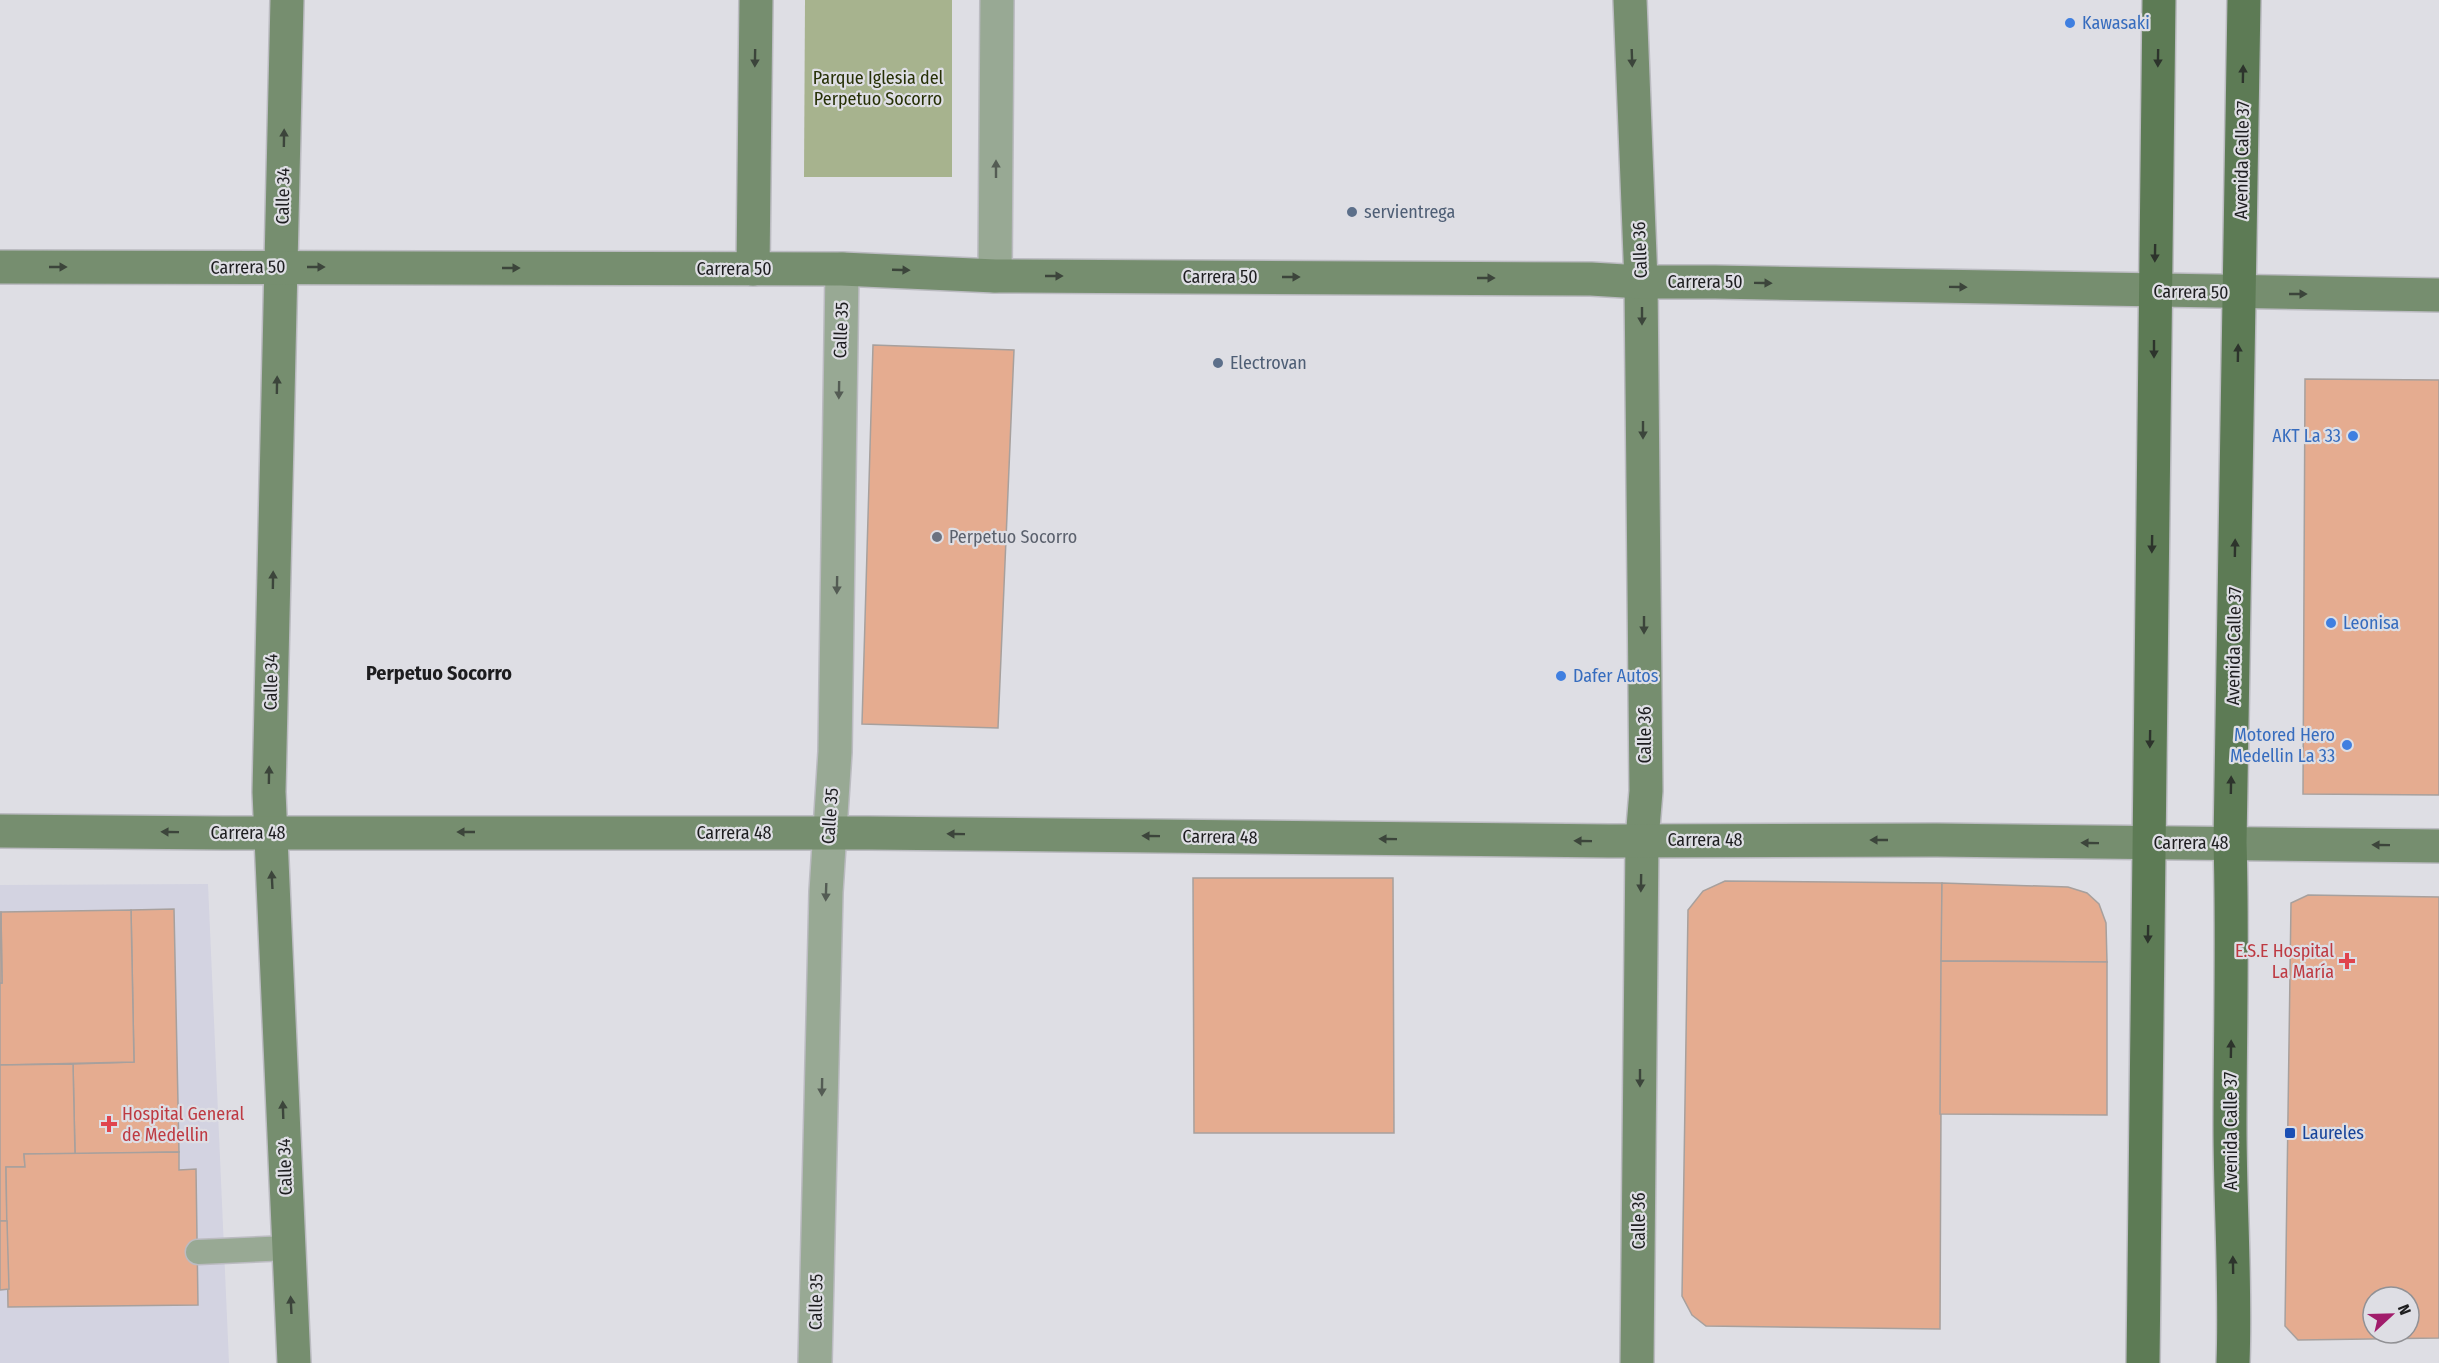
<svg xmlns="http://www.w3.org/2000/svg" width="2439" height="1363" viewBox="0 0 2439 1363" font-family="'Fira Sans Condensed',sans-serif">
	<rect width="100%" height="100%" fill="#dedee4"/>
	<!-- built -->
	<polygon fill="#d3d3e1" points="208,884 229,1363 0,1363 0,885"/>
	<!-- green -->
	<polygon fill="#a7b38e" points="805,0 952,0 952,177 804,177"/>
	<!-- building -->
	<g fill="#e5ac90" stroke="#a7a09d" stroke-width="1.5" fill-rule="evenodd">
		<polygon points="873,345 1014,350 998,728 862,724"/>
		<polygon points="2305,379 2439,380 2439,795 2303,794"/>
		<polygon points="1193,878 1393,878 1394,1133 1194,1133"/>
		<polygon points="1725,881 1942,883 1940,1329 1706,1326 1692,1315 1682,1296 1688,910 1703,891"/>
		<polygon points="1942,883 2068,887 2087,893 2099,904 2106,923 2107,962 1941,961"/>
		<path d="M2308,895L2439,897V1338L2298,1340L2285,1326L2291,903ZM2373,1297H2409V1333H2373Z"/>
		<polygon points="174,909 179,1152 75,1154 73,1064 134,1062 131,910"/>
		<polygon points="131,910 134,1062 0,1065 0,983 2,983 1,912"/>
		<polygon points="0,912 1,912 2,983 0,983"/>
		<polygon points="1941,961 2107,962 2107,1115 1940,1114"/>
		<polygon points="73,1064 75,1154 24,1154 25,1167 6,1167 7,1221 0,1221 0,1065"/>
		<polygon points="179,1152 179,1170 196,1169 198,1305 8,1307 6,1167 25,1167 24,1154"/>
		<polygon points="0,1221 7,1221 9,1289 0,1290"/>
	</g>
	<g fill="none" stroke-linecap="round" stroke-linejoin="round">
		<defs>
			<polyline id="lane" points="198,1252 289,1248"/>
			<g id="street">
				<polyline points="995,276 997,0"/>
				<polyline points="815,1363 826,892 835,752 842,269"/>
			</g>
			<g id="secondary">
				<polyline points="287,0 269,792 294,1363"/>
				<polyline points="1630,0 1641,282 1646,791 1642,840 1637,1363"/>
				<polyline points="0,267 842,269 995,276 1591,279 1641,282 1715,282 2439,295"/>
				<polyline points="753,269 756,0"/>
				<polyline points="0,831 223,833 869,833 1609,841 1937,840 2439,846"/>
			</g>
			<g id="primary">
				<polyline points="2143,1363 2159,0"/>
				<path d="M2233,1363C2236,1284 2230,1205 2230,1126C2230,1032 2233,937 2230,843L2244,0"/>
			</g>
		</defs>
		<!-- lane casing -->
		<use href="#lane" stroke="#bbbbc1" stroke-width="27"/>
		<!-- street casing -->
		<use href="#street" stroke="#bbbbc1" stroke-width="36"/>
		<!-- secondary casing -->
		<use href="#secondary" stroke="#bbbbc1" stroke-width="36"/>
		<!-- primary casing -->
		<use href="#primary" stroke="#bbbbc1" stroke-width="36"/>
		<!-- lane -->
		<use href="#lane" stroke="#98a994" stroke-width="24"/>
		<!-- street -->
		<use href="#street" stroke="#98a994" stroke-width="33"/>
		<!-- secondary -->
		<use href="#secondary" stroke="#768e6f" stroke-width="33"/>
		<!-- primary -->
		<use href="#primary" stroke="#5d7b55" stroke-width="33"/>
	</g>
	<!-- one-way arrows -->
	<defs><path id="oneway-solid" d="M-6-.8H1V-3.2L6.5 0L1 3.2V.8H-6Z" transform="scale(1.5)"/></defs>
	<g fill="#3c453b">
		<use href="#oneway-solid" transform="translate(755 58) rotate(91)"/>
		<use href="#oneway-solid" transform="translate(1632 58) rotate(88)"/>
		<use href="#oneway-solid" transform="translate(284 138) rotate(-89)"/>
		<use href="#oneway-solid" transform="translate(58 267)"/>
		<use href="#oneway-solid" transform="translate(316 267)"/>
		<use href="#oneway-solid" transform="translate(511 268)"/>
		<use href="#oneway-solid" transform="translate(901 270) rotate(2)"/>
		<use href="#oneway-solid" transform="translate(1054 276)"/>
		<use href="#oneway-solid" transform="translate(1291 277)"/>
		<use href="#oneway-solid" transform="translate(1486 278)"/>
		<use href="#oneway-solid" transform="translate(1763 283) rotate(1)"/>
		<use href="#oneway-solid" transform="translate(1958 287) rotate(1)"/>
		<use href="#oneway-solid" transform="translate(2298 294)"/>
		<use href="#oneway-solid" transform="translate(1642 316) rotate(90)"/>
		<use href="#oneway-solid" transform="translate(277 385) rotate(-89)"/>
		<use href="#oneway-solid" transform="translate(1643 430) rotate(90)"/>
		<use href="#oneway-solid" transform="translate(273 580) rotate(-89)"/>
		<use href="#oneway-solid" transform="translate(1644 625) rotate(90)"/>
		<use href="#oneway-solid" transform="translate(269 775) rotate(-89)"/>
		<use href="#oneway-solid" transform="translate(170 832) rotate(-179)"/>
		<use href="#oneway-solid" transform="translate(466 832) rotate(-180)"/>
		<use href="#oneway-solid" transform="translate(956 834) rotate(-179)"/>
		<use href="#oneway-solid" transform="translate(1151 836) rotate(-179)"/>
		<use href="#oneway-solid" transform="translate(1388 839) rotate(-179)"/>
		<use href="#oneway-solid" transform="translate(1879 840) rotate(-180)"/>
		<use href="#oneway-solid" transform="translate(1583 841) rotate(-179)"/>
		<use href="#oneway-solid" transform="translate(2090 843) rotate(-179)"/>
		<use href="#oneway-solid" transform="translate(2381 845) rotate(-179)"/>
		<use href="#oneway-solid" transform="translate(272 880) rotate(-93)"/>
		<use href="#oneway-solid" transform="translate(1641 883) rotate(91)"/>
		<use href="#oneway-solid" transform="translate(1640 1078) rotate(90)"/>
		<use href="#oneway-solid" transform="translate(283 1110) rotate(-92)"/>
		<use href="#oneway-solid" transform="translate(291 1305) rotate(-93)"/>
	</g>
	<g fill="#2d342c">
		<use href="#oneway-solid" transform="translate(2158 58) rotate(91)"/>
		<use href="#oneway-solid" transform="translate(2243 74) rotate(-89)"/>
		<use href="#oneway-solid" transform="translate(2155 253) rotate(91)"/>
		<use href="#oneway-solid" transform="translate(2154 349) rotate(90)"/>
		<use href="#oneway-solid" transform="translate(2238 353) rotate(-89)"/>
		<use href="#oneway-solid" transform="translate(2152 544) rotate(91)"/>
		<use href="#oneway-solid" transform="translate(2235 548) rotate(-89)"/>
		<use href="#oneway-solid" transform="translate(2150 739) rotate(91)"/>
		<use href="#oneway-solid" transform="translate(2231 785) rotate(-89)"/>
		<use href="#oneway-solid" transform="translate(2148 934) rotate(91)"/>
		<use href="#oneway-solid" transform="translate(2231 1049) rotate(-89)"/>
		<use href="#oneway-solid" transform="translate(2233 1265) rotate(-91)"/>
	</g>
	<g fill="#545c54">
		<use href="#oneway-solid" transform="translate(996 169) rotate(-90)"/>
		<use href="#oneway-solid" transform="translate(839 390) rotate(91)"/>
		<use href="#oneway-solid" transform="translate(837 585) rotate(91)"/>
		<use href="#oneway-solid" transform="translate(826 892) rotate(92)"/>
		<use href="#oneway-solid" transform="translate(822 1087) rotate(91)"/>
	</g>
	<!-- markers -->
	<g fill="#3f7fe0" stroke="#dedee4" stroke-width="2">
		<circle cx="2070" cy="23" r="6"/>
		<circle cx="2353" cy="436" r="6"/>
		<circle cx="2331" cy="623" r="6"/>
		<circle cx="1561" cy="676" r="6"/>
		<circle cx="2347" cy="745" r="6"/>
	</g>
	<g fill="#5c6f8a" stroke="#dedee4" stroke-width="2">
		<circle cx="1352" cy="212" r="6"/>
		<circle cx="1218" cy="363" r="6"/>
	</g>
	<circle fill="#6b7280" stroke="#dedee4" stroke-width="2" cx="937" cy="537" r="6"/>
	<g fill="#e0444e" stroke="#dedee4" stroke-width="2">
		<path d="M2344 952h6v6h6v6h-6v6h-6v-6h-6v-6h6z"/>
		<path d="M106 1115h6v6h6v6h-6v6h-6v-6h-6v-6h6z"/>
	</g>
	<rect fill="#1a4fb4" stroke="#dedee4" stroke-width="2" x="2284" y="1127" width="12" height="12" rx="3"/>
	<g text-anchor="middle" dominant-baseline="central" stroke-width="4.5" stroke-linejoin="round" paint-order="stroke">
		<!-- shop labels -->
		<g font-size="18" fill="#366cbe" stroke="#dedee4" text-anchor="start">
			<text x="2082" y="23">Kawasaki</text>
			<text x="2341" y="436" text-anchor="end">AKT La 33</text>
			<text x="2343" y="623">Leonisa</text>
			<text x="1573" y="676">Dafer Autos</text>
			<text x="2335" y="735" text-anchor="end">Motored Hero<tspan x="2335" dy="21">Medellin La 33</tspan></text>
		</g>
		<!-- park labels -->
		<g font-size="18" fill="#263005" stroke="#dedee4">
			<text x="878" y="78">Parque Iglesia del<tspan x="878" dy="21">Perpetuo Socorro</tspan></text>
		</g>
		<!-- street labels -->
		<g font-size="18" fill="#1d1d1f" stroke="#dedee4">
			<text transform="translate(2242 160) rotate(-89)">Avenida Calle 37</text>
			<text transform="translate(283 196) rotate(-89)">Calle 34</text>
			<text transform="translate(1640 250) rotate(-92)">Calle 36</text>
			<text transform="translate(248 267) rotate(-1)">Carrera 50</text>
			<text x="734" y="269">Carrera 50</text>
			<text x="1220" y="277">Carrera 50</text>
			<text x="1705" y="282">Carrera 50</text>
			<text transform="translate(2191 292) rotate(1)">Carrera 50</text>
			<text transform="translate(841 330) rotate(-88)">Calle 35</text>
			<text transform="translate(2234 646) rotate(-89)">Avenida Calle 37</text>
			<text transform="translate(271 682) rotate(-89)">Calle 34</text>
			<text transform="translate(1645 735) rotate(-90)">Calle 36</text>
			<text transform="translate(830 816) rotate(-86)">Calle 35</text>
			<text x="248" y="833">Carrera 48</text>
			<text x="734" y="833">Carrera 48</text>
			<text transform="translate(1220 837) rotate(1)">Carrera 48</text>
			<text x="1705" y="840">Carrera 48</text>
			<text x="2191" y="843">Carrera 48</text>
			<text transform="translate(2231 1131) rotate(-90)">Avenida Calle 37</text>
			<text transform="translate(285 1167) rotate(-92)">Calle 34</text>
			<text transform="translate(1639 1221) rotate(-90)">Calle 36</text>
			<text transform="translate(816 1302) rotate(-89)">Calle 35</text>
		</g>
		<!-- service labels -->
		<g font-size="18" fill="#4e5e75" stroke="#dedee4" text-anchor="start">
			<text x="1364" y="212">servientrega</text>
			<text x="1230" y="363">Electrovan</text>
		</g>
		<!-- worship labels -->
		<g font-size="18" fill="#5b616d" stroke="#dedee4" text-anchor="start">
			<text x="949" y="537">Perpetuo Socorro</text>
		</g>
		<!-- health labels -->
		<g font-size="18" fill="#be3a42" stroke="#dedee4" text-anchor="end">
			<text x="2334" y="951">E.S.E Hospital<tspan x="2334" dy="21">La María</tspan></text>
			<text x="122" y="1114" text-anchor="start">Hospital General<tspan x="122" dy="21">de Medellin</tspan></text>
		</g>
		<!-- transit labels -->
		<g font-size="18" fill="#164399" stroke="#dedee4" text-anchor="start">
			<text x="2302" y="1133">Laureles</text>
		</g>
		<!-- neighbourhood labels -->
		<g font-size="20" font-weight="bold" fill="#1d1d1f" stroke="#dedee4">
			<text x="439" y="673">Perpetuo Socorro</text>
		</g>
	</g>
	<!-- north arrow -->
	<g transform="translate(2391 1315) rotate(68)"><circle r="28" fill="#dedee4" stroke="#919195" stroke-width="1.5"/>
	<path d="M0-4.5L10 22L0 15L-10 22Z" fill="#a11c6b"/>
	<text y="-9" font-size="16" font-weight="bold" text-anchor="middle" fill="#1d1d1f">N</text>
	</g>
</svg>
